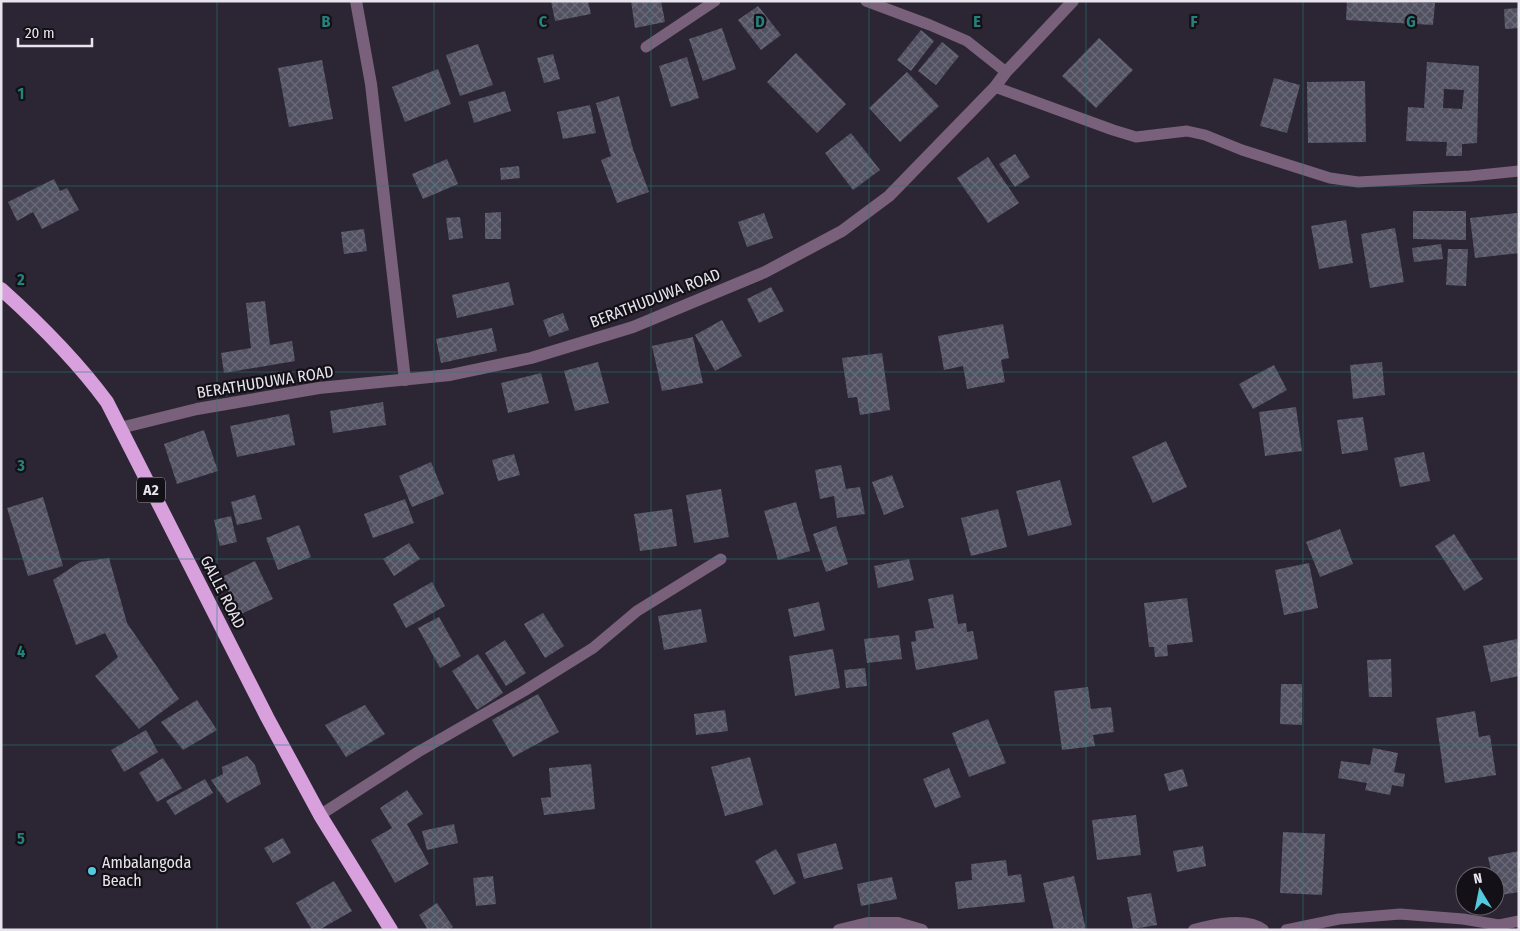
<svg xmlns="http://www.w3.org/2000/svg" width="1520" height="931" viewBox="0 0 1520 931" font-family="'Fira Sans Condensed',sans-serif">
	<defs>
		<pattern id="building-cross-hatch" width="8" height="8" patternUnits="userSpaceOnUse" patternTransform="scale(1.25)"><rect width="8" height="8" fill="#515161"/><path d="M0 0l8 8M0 8l8-8" fill="none" stroke="#6a6a78"/></pattern>
	</defs>
	<rect width="100%" height="100%" fill="#2c2634"/>
	<!-- building -->
	<g fill="url(#building-cross-hatch)" fill-rule="evenodd">
		<polygon points="551,1 588,1 591,14 555,21"/>
		<polygon points="631,1 661,1 665,22 635,28"/>
		<polygon points="1347,1 1435,3 1433,25 1346,20"/>
		<polygon points="758,6 781,35 761,50 738,20"/>
		<polygon points="1519,8 1519,28 1505,29 1504,9"/>
		<polygon points="722,28 736,69 703,81 689,39"/>
		<polygon points="921,30 934,41 911,71 897,60"/>
		<polygon points="1099,38 1133,70 1096,108 1062,76"/>
		<polygon points="942,42 959,56 936,85 918,71"/>
		<polygon points="478,44 493,85 460,96 446,55"/>
		<polygon points="796,53 846,104 817,133 767,82"/>
		<polygon points="553,54 560,79 544,83 537,58"/>
		<polygon points="687,57 699,98 671,107 659,66"/>
		<polygon points="322,60 333,119 289,127 278,68"/>
		<path d="M1427,62L1479,66L1477,143L1462,144V156H1446L1447,142L1406,141L1408,107L1424,108ZM1444,89L1464,90L1462,109L1443,108Z"/>
		<polygon points="438,69 451,104 405,122 392,87"/>
		<polygon points="907,72 939,106 900,142 869,108"/>
		<polygon points="1274,78 1300,85 1287,133 1260,126"/>
		<polygon points="1365,81 1366,142 1308,143 1307,82"/>
		<polygon points="505,91 511,111 474,123 468,102"/>
		<polygon points="619,96 633,149 649,192 617,203 601,160 611,156 596,103"/>
		<polygon points="590,105 596,133 563,139 557,112"/>
		<polygon points="851,133 880,170 853,190 825,153"/>
		<polygon points="1015,154 1030,177 1015,187 999,164"/>
		<polygon points="988,157 1019,203 988,223 957,178"/>
		<polygon points="447,159 458,184 423,199 412,174"/>
		<polygon points="519,166 520,178 501,180 500,168"/>
		<polygon points="54,179 60,191 67,188 79,210 42,229 33,212 17,221 8,202"/>
		<polygon points="1413,211 1466,211 1466,240 1413,239"/>
		<polygon points="501,212 501,239 485,239 485,213"/>
		<polygon points="764,213 773,238 747,247 738,222"/>
		<polygon points="1517,213 1519,253 1475,258 1470,218"/>
		<polygon points="460,217 463,238 449,240 446,218"/>
		<polygon points="1346,220 1353,263 1319,269 1311,226"/>
		<polygon points="1395,228 1404,282 1370,288 1361,234"/>
		<polygon points="364,229 367,251 344,254 341,232"/>
		<polygon points="1441,244 1443,259 1414,262 1412,248"/>
		<polygon points="1448,249 1468,249 1466,286 1446,285"/>
		<polygon points="509,282 514,305 457,318 452,295"/>
		<polygon points="771,287 784,311 759,323 747,299"/>
		<polygon points="265,301 270,345 292,341 295,361 224,373 221,353 251,348 246,303"/>
		<polygon points="563,313 569,330 549,337 543,320"/>
		<polygon points="722,320 742,356 715,371 695,335"/>
		<polygon points="1003,324 1009,358 1001,360 1005,382 967,389 963,366 944,370 938,336"/>
		<polygon points="492,328 497,351 441,363 436,339"/>
		<polygon points="693,337 703,383 662,391 652,346"/>
		<polygon points="882,353 890,410 860,415 857,397 848,398 842,358"/>
		<polygon points="598,362 609,403 575,411 564,371"/>
		<polygon points="1382,362 1385,395 1353,399 1350,365"/>
		<polygon points="1274,365 1287,390 1253,409 1239,384"/>
		<polygon points="541,373 549,403 508,413 501,383"/>
		<polygon points="383,402 386,425 333,433 330,411"/>
		<polygon points="1296,407 1302,451 1265,456 1259,412"/>
		<polygon points="289,414 295,445 237,457 230,426"/>
		<polygon points="1363,417 1368,450 1342,454 1337,420"/>
		<polygon points="204,430 218,471 177,484 164,444"/>
		<polygon points="1166,441 1187,487 1153,503 1132,457"/>
		<polygon points="1424,452 1430,481 1400,487 1394,458"/>
		<polygon points="514,454 520,475 498,481 492,460"/>
		<polygon points="431,462 444,494 412,507 399,476"/>
		<polygon points="841,465 846,489 860,487 865,514 837,518 834,496 820,499 815,470"/>
		<polygon points="892,475 904,507 884,515 872,482"/>
		<polygon points="1060,480 1072,525 1028,536 1016,491"/>
		<polygon points="721,489 729,537 694,543 686,495"/>
		<polygon points="255,495 262,519 237,525 231,502"/>
		<polygon points="43,497 63,566 28,576 7,508"/>
		<polygon points="405,499 414,523 373,538 364,514"/>
		<polygon points="796,502 810,551 778,560 764,511"/>
		<polygon points="672,509 677,546 640,551 634,514"/>
		<polygon points="998,509 1007,547 971,556 961,518"/>
		<polygon points="231,516 237,542 220,546 214,520"/>
		<polygon points="299,525 311,557 278,570 266,538"/>
		<polygon points="836,526 848,564 826,572 813,534"/>
		<polygon points="1340,529 1353,564 1320,577 1306,542"/>
		<polygon points="1454,534 1483,579 1464,591 1435,546"/>
		<polygon points="409,543 420,559 394,576 383,559"/>
		<polygon points="109,558 127,623 179,699 139,729 95,676 118,657 105,633 76,645 53,580 80,562"/>
		<polygon points="909,559 914,580 878,588 874,566"/>
		<polygon points="255,561 273,599 239,615 222,577"/>
		<polygon points="1309,563 1318,608 1284,615 1275,570"/>
		<polygon points="432,582 445,606 406,628 393,604"/>
		<polygon points="953,594 958,624 966,623 967,632 973,631 978,659 916,670 911,642 916,641 915,631 934,628 928,599"/>
		<polygon points="1187,598 1193,642 1167,645 1168,656 1155,657 1154,647 1149,647 1144,603"/>
		<polygon points="819,602 825,630 794,637 788,609"/>
		<polygon points="701,609 707,642 664,650 658,616"/>
		<polygon points="543,613 564,646 545,658 524,624"/>
		<polygon points="439,617 461,656 440,668 418,628"/>
		<polygon points="899,635 902,659 867,663 864,639"/>
		<polygon points="1517,639 1519,649 1519,676 1491,682 1483,646"/>
		<polygon points="505,640 526,673 506,686 485,653"/>
		<polygon points="833,649 840,688 795,696 789,656"/>
		<polygon points="478,654 503,693 477,710 452,671"/>
		<polygon points="1391,659 1392,697 1369,697 1367,660"/>
		<polygon points="865,668 867,686 846,688 844,670"/>
		<polygon points="1281,684 1302,684 1302,725 1280,724"/>
		<polygon points="1088,687 1091,709 1111,707 1114,732 1093,735 1095,746 1062,750 1054,691"/>
		<polygon points="538,694 559,732 513,757 492,720"/>
		<polygon points="197,700 217,730 183,750 161,722"/>
		<polygon points="365,705 385,734 346,757 325,725"/>
		<polygon points="725,710 728,731 696,735 694,714"/>
		<polygon points="1475,711 1479,737 1490,735 1496,775 1445,783 1436,718"/>
		<polygon points="988,719 1006,763 969,777 952,733"/>
		<polygon points="146,730 158,752 124,772 111,750"/>
		<polygon points="1373,748 1398,753 1394,772 1405,774 1403,787 1392,785 1390,795 1365,790 1367,783 1338,778 1341,761 1370,765"/>
		<polygon points="247,756 255,765 261,784 227,803 211,780 223,774 222,767"/>
		<polygon points="750,757 763,805 725,816 711,767"/>
		<polygon points="163,758 182,788 157,802 139,773"/>
		<polygon points="591,764 595,809 544,815 541,798 551,797 549,768"/>
		<polygon points="949,768 961,797 935,808 923,779"/>
		<polygon points="1183,769 1188,786 1169,791 1164,774"/>
		<polygon points="205,779 213,793 175,815 166,801"/>
		<polygon points="407,790 423,814 407,824 429,864 395,883 371,840 392,828 380,808"/>
		<polygon points="1136,815 1141,855 1097,860 1092,820"/>
		<polygon points="454,824 458,843 427,850 422,831"/>
		<polygon points="1283,832 1325,834 1322,895 1280,893"/>
		<polygon points="283,838 291,853 273,863 264,848"/>
		<polygon points="836,843 843,869 804,879 797,854"/>
		<polygon points="1203,846 1206,866 1177,872 1173,851"/>
		<polygon points="776,849 796,883 774,895 755,861"/>
		<polygon points="1519,851 1519,892 1495,896 1495,876 1492,876 1488,857"/>
		<polygon points="1006,860 1008,876 1021,874 1025,902 958,909 955,882 972,880 971,864"/>
		<polygon points="493,876 496,904 476,906 473,878"/>
		<polygon points="1074,876 1086,930 1054,930 1043,883"/>
		<polygon points="892,877 897,899 861,906 857,884"/>
		<polygon points="334,881 352,911 319,930 312,930 296,903"/>
		<polygon points="1151,893 1157,925 1133,929 1127,897"/>
		<polygon points="437,903 453,927 448,930 428,930 419,915"/>
	</g>
	<g fill="none" stroke-linecap="round" stroke-linejoin="round">
		<!-- service -->
		<g stroke="#79607b" stroke-width="11">
			<polyline points="866,1 930,25 967,41 1006,72"/>
			<polyline points="646,47 715,1"/>
			<polyline points="995,87 1113,130 1136,137 1187,131 1205,135 1242,150 1330,178 1358,182 1470,176 1519,171"/>
			<polyline points="320,815 418,752 524,691 593,648 637,611 721,559"/>
			<polyline points="1286,930 1339,919 1400,914 1463,919 1499,925 1519,921"/>
		</g>
		<!-- minor -->
		<g stroke="#79607b" stroke-width="12">
			<polyline points="356,1 371,84 405,380"/>
			<polyline points="839,930 868,923 898,923 922,930"/>
			<path d="M1194,930C1213,925 1246,917 1263,930"/>
		</g>
		<!-- tertiary -->
		<polyline stroke="#79607b" stroke-width="12" points="120,428 197,409 319,388 450,375 531,358 633,327 765,272 842,231 889,196 995,87 1006,72 1073,1"/>
		<!-- trunk -->
		<path stroke="#d8a0dd" stroke-width="14" d="M1,289C40,324 76,360 107,402L267,717L320,815L391,930"/>
	</g>
	<!-- grid -->
	<path fill="none" stroke="#25817b" stroke-width="1" stroke-opacity="0.55" d="M217,1V930M434,1V930M651,1V930M869,1V930M1086,1V930M1303,1V930M1,186H1519M1,372H1519M1,559H1519M1,745H1519"/>
	<!-- markers -->
	<circle fill="#55cade" stroke="#131117" stroke-width="2" cx="92" cy="871" r="5"/>
	<g text-anchor="middle" dominant-baseline="central" stroke-width="4.5" stroke-linejoin="round" paint-order="stroke">
		<!-- shield labels -->
		<rect fill="#131117" stroke="#a8a5ad" stroke-width="1" x="137" y="477.5" width="28" height="25" rx="4"/>
		<g font-size="15" font-weight="bold" fill="#e8e4ed">
			<text x="151" y="490">A2</text>
		</g>
		<!-- street labels -->
		<g font-size="16" fill="#e8e4ed" stroke="#131117">
			<text transform="translate(655 298) rotate(-21)">BERATHUDUWA ROAD</text>
			<text transform="translate(265 382) rotate(-9)">BERATHUDUWA ROAD</text>
			<text transform="translate(223 592) rotate(63)">GALLE ROAD</text>
		</g>
		<!-- poi labels -->
		<g font-size="16" fill="#e8e4ed" stroke="#131117" text-anchor="start">
			<text x="102" y="862">Ambalangoda<tspan x="102" dy="18">Beach</tspan></text>
		</g>
	</g>
	<g font-size="16" text-anchor="middle" font-weight="bold" fill="#25817b" stroke="#131117" stroke-width="4.5" stroke-linejoin="round" paint-order="stroke">
		<text x="326" y="27">B</text>
		<text x="543" y="27">C</text>
		<text x="760" y="27">D</text>
		<text x="977" y="27">E</text>
		<text x="1194" y="27">F</text>
		<text x="1411" y="27">G</text>
		<text x="21" y="99">1</text>
		<text x="21" y="285">2</text>
		<text x="21" y="471">3</text>
		<text x="21" y="657">4</text>
		<text x="21" y="844">5</text>
	</g>
	<!-- border -->
	<rect width="1520" height="931" fill="none" stroke="#e8e4ed" stroke-width="5"/>
	<!-- north arrow -->
	<g transform="translate(1480 891) rotate(350)"><circle r="24" fill="#131117" stroke="#68656d"/>
	<path d="M0-4L9 19L0 12L-9 19Z" fill="#55cade"/>
	<text y="-8" font-size="14" font-weight="bold" text-anchor="middle" fill="#e8e4ed">N</text>
	</g>
	<!-- scale -->
	<path d="M18 38v8h74v-8" fill="none" stroke="#e8e4ed" stroke-width="2.5"/>
	<text x="25" y="38" font-size="15" fill="#e8e4ed" stroke="#131117" stroke-width="4" paint-order="stroke">20 m</text>
</svg>
